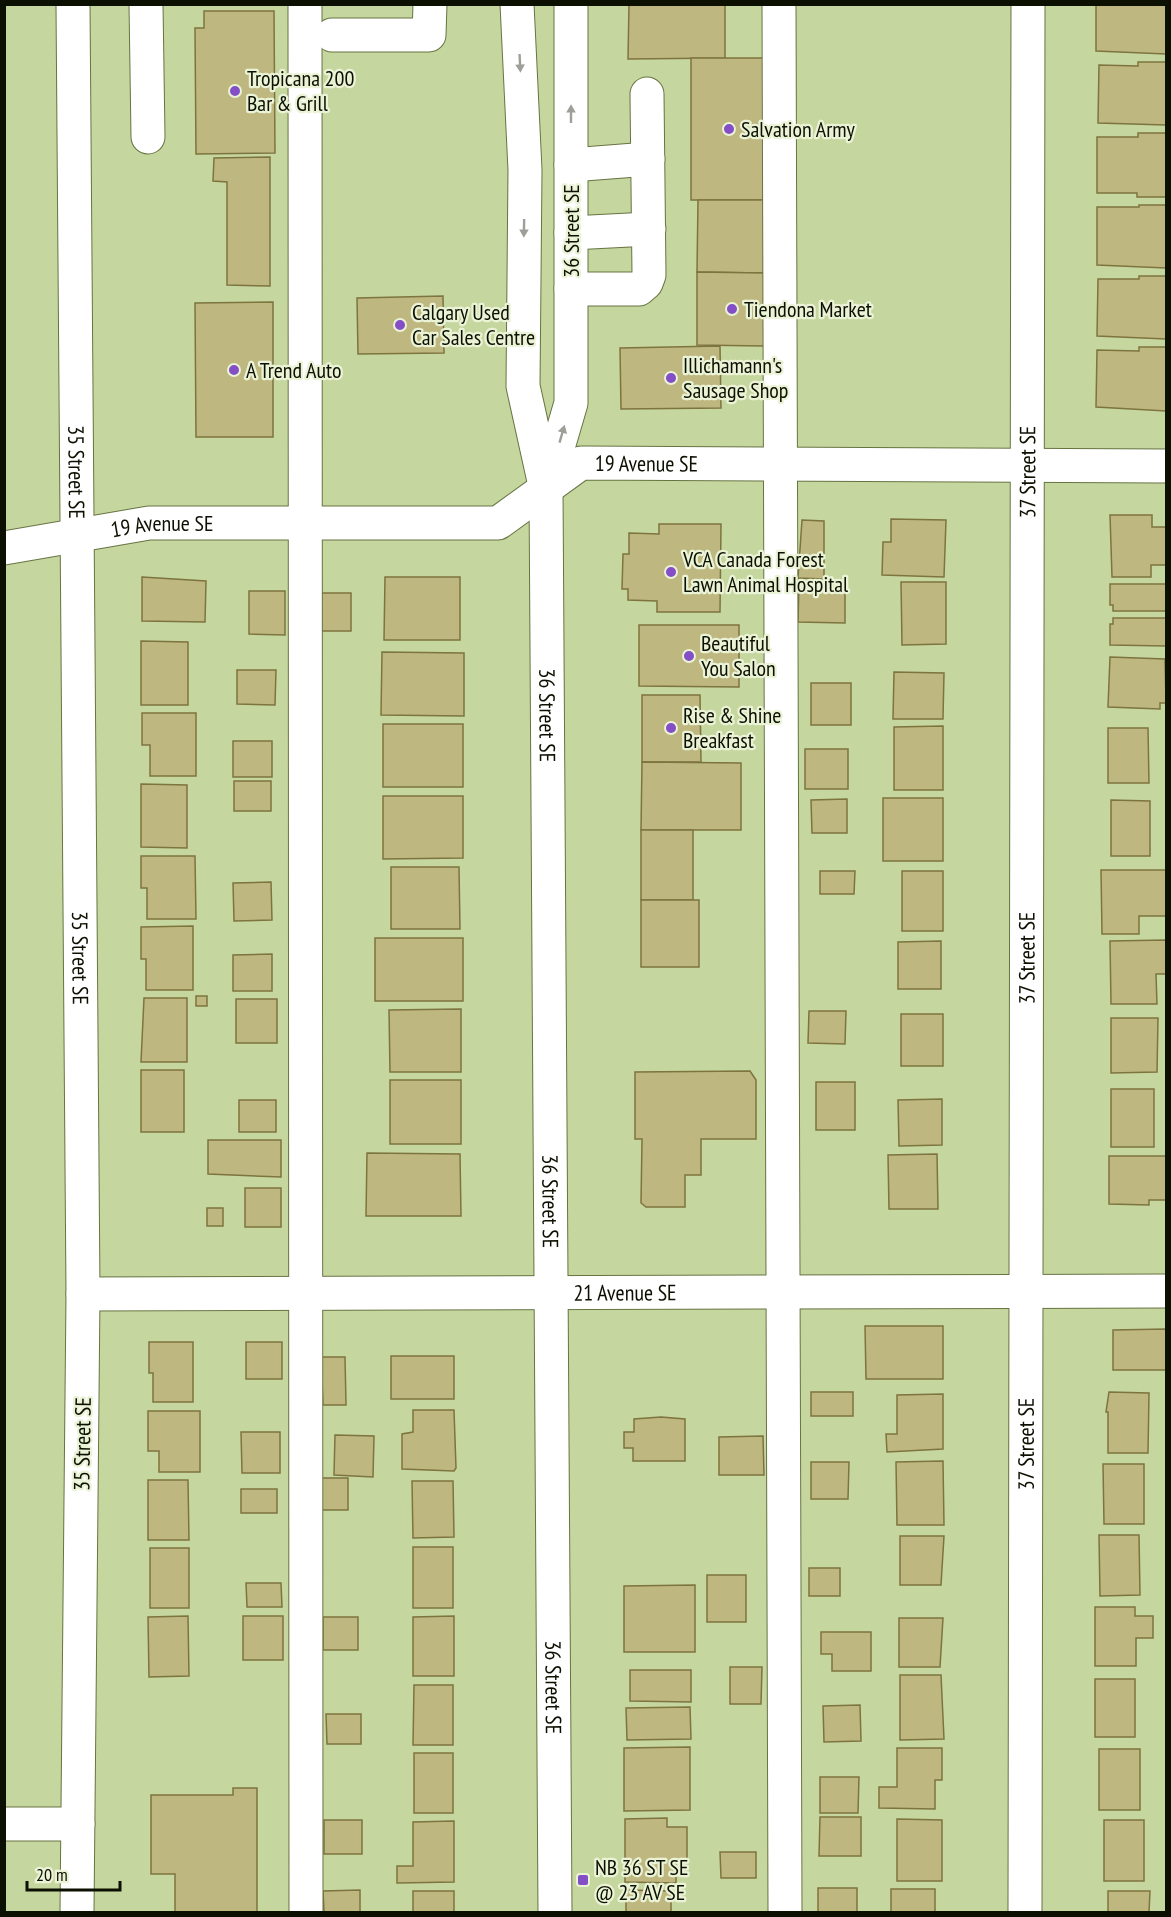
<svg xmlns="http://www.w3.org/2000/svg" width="1171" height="1917" viewBox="0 0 1171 1917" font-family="'PT Sans Narrow',sans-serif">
	<rect width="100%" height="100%" fill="#c6d69f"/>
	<!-- building -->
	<g fill="#bfb780" stroke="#7d743f" stroke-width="1.5">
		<polygon points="629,4 725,4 725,58 628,59"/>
		<polygon points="1096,4 1166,4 1166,54 1096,51"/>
		<polygon points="204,11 274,11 275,153 196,154 195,28 204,28"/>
		<rect x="691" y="58" width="77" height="142"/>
		<polygon points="1138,62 1166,62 1166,125 1098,123 1099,65 1138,66"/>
		<polygon points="1138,133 1166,133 1166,197 1137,197 1137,193 1097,193 1097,137 1138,137"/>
		<polygon points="270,157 270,286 227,285 227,182 213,181 214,158"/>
		<polygon points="698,200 768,200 768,273 697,272"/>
		<polygon points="1139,205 1166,205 1166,268 1097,265 1097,207 1139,207"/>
		<polygon points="697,272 768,273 767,346 697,345"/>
		<polygon points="1139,276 1166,276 1166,339 1097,336 1098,279 1139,279"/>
		<polygon points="443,296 444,353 358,354 357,298"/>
		<polygon points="273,302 273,437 196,437 195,303"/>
		<polygon points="720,346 721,408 621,409 620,348"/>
		<polygon points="1139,347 1166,347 1166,411 1096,407 1097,350 1139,351"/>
		<polygon points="1110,515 1152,515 1152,527 1166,527 1166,565 1151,565 1151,577 1112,577"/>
		<polygon points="891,519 946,520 944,577 882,575 883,542 891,542"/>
		<polygon points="802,520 824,521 824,579 798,578"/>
		<polygon points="659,524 721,524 720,612 657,612 657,601 628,600 628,589 622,589 623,554 629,554 629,533 659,534"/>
		<polygon points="142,577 206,581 205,622 142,621"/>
		<polygon points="385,577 460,577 460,640 384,640"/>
		<polygon points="901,582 946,582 946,644 902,645"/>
		<polygon points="799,583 845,583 845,623 798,622"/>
		<polygon points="1110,584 1166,584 1166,611 1113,611 1113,605 1110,605"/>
		<polygon points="249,591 285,591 285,635 249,634"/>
		<rect x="317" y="593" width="34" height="38"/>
		<polygon points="1113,618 1166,618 1166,646 1110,645 1110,624 1113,624"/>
		<polygon points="639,625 739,625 739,687 639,686"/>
		<polygon points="141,641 188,642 188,705 141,705"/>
		<polygon points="382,652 464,653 464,716 381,715"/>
		<polygon points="1110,657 1165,659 1166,703 1160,703 1160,709 1108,707"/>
		<polygon points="237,670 276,670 275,705 237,704"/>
		<polygon points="894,672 944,673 943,719 893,719"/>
		<rect x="811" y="683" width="40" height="42"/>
		<polygon points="642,695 700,695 701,762 642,762"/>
		<polygon points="142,713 196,713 196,776 150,776 150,745 142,745"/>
		<rect x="383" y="724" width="80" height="63"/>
		<polygon points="943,726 943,790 894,790 894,727"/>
		<polygon points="1108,728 1148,728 1149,783 1108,783"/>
		<rect x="233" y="741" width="39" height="36"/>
		<rect x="805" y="749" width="43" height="40"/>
		<polygon points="642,762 741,763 741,830 641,830"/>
		<rect x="234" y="781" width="37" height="30"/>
		<polygon points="141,784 187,785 187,848 141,847"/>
		<polygon points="383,796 463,796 463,858 383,859"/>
		<rect x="883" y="798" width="60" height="63"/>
		<polygon points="847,799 847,833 812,833 811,800"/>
		<polygon points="1111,800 1150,801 1150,856 1111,856"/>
		<rect x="641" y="830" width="52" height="70"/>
		<polygon points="141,856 195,856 196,919 147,919 147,888 141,888"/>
		<polygon points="391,867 459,867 460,929 391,929"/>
		<polygon points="1101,870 1166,870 1166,916 1139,916 1139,934 1102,934"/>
		<polygon points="820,871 855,871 854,894 820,894"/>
		<rect x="902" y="871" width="41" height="60"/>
		<polygon points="271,882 272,920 234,921 233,883"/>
		<rect x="641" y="900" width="58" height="67"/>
		<polygon points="193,926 193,990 146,990 146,959 141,959 141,927"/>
		<rect x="375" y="938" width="88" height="63"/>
		<polygon points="1166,940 1166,974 1156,974 1157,1004 1111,1004 1110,941"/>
		<polygon points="941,941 941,989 898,989 898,942"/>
		<polygon points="272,954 272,991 233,991 233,955"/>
		<rect x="196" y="996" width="11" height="10"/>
		<polygon points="144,998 187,998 187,1062 141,1062"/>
		<rect x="236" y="999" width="41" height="44"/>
		<polygon points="461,1009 461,1072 390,1072 389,1010"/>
		<polygon points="809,1011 846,1011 845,1044 808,1043"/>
		<rect x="901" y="1014" width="42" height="52"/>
		<polygon points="1111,1018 1158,1018 1157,1072 1111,1073"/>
		<rect x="141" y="1070" width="43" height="62"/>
		<polygon points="750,1071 756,1080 756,1139 701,1139 701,1175 685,1175 685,1207 646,1207 641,1203 642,1139 635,1139 635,1072"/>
		<rect x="390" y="1080" width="71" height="64"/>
		<rect x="816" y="1082" width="39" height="48"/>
		<rect x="1111" y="1089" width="43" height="58"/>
		<polygon points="942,1099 942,1145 899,1146 898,1100"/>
		<rect x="239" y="1100" width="37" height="32"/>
		<polygon points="208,1140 281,1140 281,1177 208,1174"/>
		<polygon points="367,1153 460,1154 461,1216 366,1216"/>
		<polygon points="937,1154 938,1209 889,1209 888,1155"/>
		<polygon points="1109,1156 1166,1156 1166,1200 1149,1200 1149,1205 1109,1204"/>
		<rect x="245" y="1188" width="36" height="39"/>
		<rect x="207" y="1208" width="16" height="18"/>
		<polygon points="865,1326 943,1326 943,1379 866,1379"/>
		<polygon points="1166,1329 1166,1370 1113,1370 1113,1330"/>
		<polygon points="149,1342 193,1342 193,1402 153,1402 153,1373 149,1373"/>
		<rect x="246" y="1342" width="36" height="37"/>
		<rect x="391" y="1356" width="63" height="43"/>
		<polygon points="321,1357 345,1357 346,1405 323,1405"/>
		<rect x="811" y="1392" width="42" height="24"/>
		<polygon points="1109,1392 1149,1393 1148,1453 1108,1453 1108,1412 1106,1412"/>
		<polygon points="943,1394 943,1449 887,1452 886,1434 897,1434 897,1395"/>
		<polygon points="413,1410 454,1410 456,1468 454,1471 402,1469 402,1434 413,1432"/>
		<polygon points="148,1411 200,1411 200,1472 159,1472 159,1451 148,1451"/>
		<polygon points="661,1417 685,1419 685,1461 633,1461 633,1448 624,1448 624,1432 634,1432 634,1419"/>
		<polygon points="241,1432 280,1432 280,1473 242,1473"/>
		<polygon points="335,1435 374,1436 373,1477 334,1475"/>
		<polygon points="763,1436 764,1475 719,1475 719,1437"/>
		<polygon points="943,1461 944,1525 897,1525 896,1462"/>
		<polygon points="811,1462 849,1462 848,1499 811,1499"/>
		<polygon points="1103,1464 1144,1464 1144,1524 1104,1524"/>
		<rect x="316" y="1478" width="32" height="32"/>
		<polygon points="148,1480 188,1480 189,1540 148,1540"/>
		<polygon points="412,1481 453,1481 454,1537 413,1538"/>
		<rect x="241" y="1489" width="36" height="24"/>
		<polygon points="1099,1535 1139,1535 1140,1595 1100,1596"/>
		<polygon points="900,1536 944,1536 941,1585 900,1585"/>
		<rect x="413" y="1547" width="40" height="61"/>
		<rect x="150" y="1548" width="39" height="60"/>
		<rect x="809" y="1568" width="31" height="28"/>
		<rect x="707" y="1575" width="39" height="47"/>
		<polygon points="246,1583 281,1583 282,1607 247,1607"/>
		<polygon points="695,1585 695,1652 624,1652 624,1586"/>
		<polygon points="1095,1607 1135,1607 1135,1616 1153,1616 1153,1638 1136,1638 1136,1666 1095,1666"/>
		<polygon points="188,1616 189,1676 149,1677 148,1617"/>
		<rect x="243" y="1616" width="40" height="44"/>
		<polygon points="454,1616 454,1676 413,1676 413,1617"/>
		<rect x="323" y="1617" width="35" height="33"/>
		<polygon points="899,1618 943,1618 940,1667 899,1667"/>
		<polygon points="821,1632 871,1632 871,1671 832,1671 832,1654 821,1654"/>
		<polygon points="730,1667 762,1667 761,1704 730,1704"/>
		<polygon points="630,1670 691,1670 691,1702 630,1701"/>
		<polygon points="900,1675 941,1675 944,1739 900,1740"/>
		<rect x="1095" y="1679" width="40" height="58"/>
		<polygon points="414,1685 453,1685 453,1745 413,1745"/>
		<polygon points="860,1705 861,1741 824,1742 823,1706"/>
		<polygon points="690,1707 691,1739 627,1740 626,1708"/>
		<polygon points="326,1714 361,1714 361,1744 327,1744"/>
		<polygon points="690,1747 690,1810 624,1811 624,1748"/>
		<polygon points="897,1748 942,1748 942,1780 935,1780 935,1809 879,1808 879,1787 897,1787"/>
		<rect x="1099" y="1749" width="41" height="61"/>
		<rect x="414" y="1753" width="39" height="60"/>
		<polygon points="820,1777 859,1777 858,1813 820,1813"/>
		<polygon points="233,1788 257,1788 257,1912 175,1912 175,1874 151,1874 151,1795 233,1795"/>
		<polygon points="820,1817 861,1817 861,1856 819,1856"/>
		<polygon points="667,1818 667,1827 687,1827 687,1861 676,1861 676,1883 625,1882 625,1819"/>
		<polygon points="897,1819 942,1820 942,1881 897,1881"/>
		<rect x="324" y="1820" width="38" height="34"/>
		<rect x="1104" y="1820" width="40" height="61"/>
		<polygon points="454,1821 454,1882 397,1883 397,1866 413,1866 413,1822"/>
		<polygon points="720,1852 756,1852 756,1878 721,1878"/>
		<rect x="818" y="1888" width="39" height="24"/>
		<rect x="891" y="1889" width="44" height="23"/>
		<polygon points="360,1890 360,1912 324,1912 323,1891"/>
		<polygon points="626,1890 671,1891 671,1912 626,1912"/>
		<rect x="413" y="1891" width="41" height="21"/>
		<polygon points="1108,1891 1150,1891 1149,1912 1108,1912"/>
	</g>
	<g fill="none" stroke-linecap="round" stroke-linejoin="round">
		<defs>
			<g id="minor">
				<path id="s1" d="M73,4L83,1294L77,1912"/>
				<polyline points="146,4 148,137"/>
				<polyline points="305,4 306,1912"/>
				<polyline points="779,4 785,1912"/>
				<polyline points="332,35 429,35 430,4"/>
				<polyline points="571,165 648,159"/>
				<polyline points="571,233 649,229"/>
				<polyline points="571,289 639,289 646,283 649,275 647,94"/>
				<path id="s2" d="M4,548L149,523H498L581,463L1166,466"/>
				<path id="s3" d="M83,1294L1166,1291"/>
				<polyline points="4,1824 78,1824"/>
				<path id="s4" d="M1025,1912L1028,4"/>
			</g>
			<g id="major">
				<path id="s5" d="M517,4L525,170L523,386L546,490L555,1912"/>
				<polyline points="547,485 571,403 571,4"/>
			</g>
		</defs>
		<!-- minor casing -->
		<use href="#minor" stroke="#677442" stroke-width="35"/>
		<!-- major casing -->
		<use href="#major" stroke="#677442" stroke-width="35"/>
		<!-- minor -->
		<use href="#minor" stroke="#fff" stroke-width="33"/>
		<!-- major -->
		<use href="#major" stroke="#fff" stroke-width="33"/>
	</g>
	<!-- one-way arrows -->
	<defs><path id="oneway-solid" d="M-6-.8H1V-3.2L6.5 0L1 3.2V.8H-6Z" transform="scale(1.5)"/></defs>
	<g fill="#9e9f99">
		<use href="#oneway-solid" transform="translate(520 63) rotate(87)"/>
		<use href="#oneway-solid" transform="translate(571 114) rotate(-90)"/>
		<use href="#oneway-solid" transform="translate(524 228) rotate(91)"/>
		<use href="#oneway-solid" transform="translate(562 434) rotate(-74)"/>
	</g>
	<!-- markers -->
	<g fill="#834ec6" stroke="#ebf3d7" stroke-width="2">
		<circle cx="235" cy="91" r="6"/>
		<circle cx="729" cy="129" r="6"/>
		<circle cx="732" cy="309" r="6"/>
		<circle cx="400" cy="325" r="6"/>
		<circle cx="234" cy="370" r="6"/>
		<circle cx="671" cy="378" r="6"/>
		<circle cx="671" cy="572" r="6"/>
		<circle cx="689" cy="656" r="6"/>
		<circle cx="671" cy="728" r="6"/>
		<rect x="577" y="1874" width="12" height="12" rx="3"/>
	</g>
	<g text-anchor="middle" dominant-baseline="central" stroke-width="4.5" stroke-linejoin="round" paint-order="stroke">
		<!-- poi labels -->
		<g font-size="22" fill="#0c1001" stroke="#ebf3d7" text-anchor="start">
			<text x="247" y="78">Tropicana 200<tspan x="247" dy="25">Bar &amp; Grill</tspan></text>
			<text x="741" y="129">Salvation Army</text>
			<text x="744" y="309">Tiendona Market</text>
			<text x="412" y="312">Calgary Used<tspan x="412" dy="25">Car Sales Centre</tspan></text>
			<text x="683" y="365">Illichamann's<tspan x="683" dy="25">Sausage Shop</tspan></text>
			<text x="246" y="370">A Trend Auto</text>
			<text x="683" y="559">VCA Canada Forest<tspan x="683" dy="25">Lawn Animal Hospital</tspan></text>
			<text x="701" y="643">Beautiful<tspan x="701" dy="25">You Salon</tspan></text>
			<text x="683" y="715">Rise &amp; Shine<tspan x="683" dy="25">Breakfast</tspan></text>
			<text x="595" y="1867">NB 36 ST SE<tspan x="595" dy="25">@ 23 AV SE</tspan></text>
		</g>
		<!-- street labels -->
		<g font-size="22" fill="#0c1001" stroke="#ebf3d7">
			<text transform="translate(571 231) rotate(-90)">36 Street SE</text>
			<text stroke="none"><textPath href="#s2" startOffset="664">19 Avenue SE</textPath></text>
			<text stroke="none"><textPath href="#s1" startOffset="468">35 Street SE</textPath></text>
			<text stroke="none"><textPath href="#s4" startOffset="1440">37 Street SE</textPath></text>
			<text stroke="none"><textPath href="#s2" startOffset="160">19 Avenue SE</textPath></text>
			<text stroke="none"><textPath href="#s5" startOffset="714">36 Street SE</textPath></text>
			<text stroke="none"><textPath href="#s4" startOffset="954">37 Street SE</textPath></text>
			<text stroke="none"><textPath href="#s1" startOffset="954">35 Street SE</textPath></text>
			<text stroke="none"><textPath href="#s5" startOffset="1200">36 Street SE</textPath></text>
			<text stroke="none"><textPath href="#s3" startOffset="542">21 Avenue SE</textPath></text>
			<text transform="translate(82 1444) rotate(-89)">35 Street SE</text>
			<text stroke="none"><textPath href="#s4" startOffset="468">37 Street SE</textPath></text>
			<text stroke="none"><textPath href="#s5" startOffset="1686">36 Street SE</textPath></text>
		</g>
	</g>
	<!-- border -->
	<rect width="1171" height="1917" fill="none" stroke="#0c1001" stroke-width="12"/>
	<!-- scale -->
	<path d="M27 1881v9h93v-9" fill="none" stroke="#0c1001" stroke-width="3"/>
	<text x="36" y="1881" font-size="18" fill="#0c1001" stroke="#ebf3d7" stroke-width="4.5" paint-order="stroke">20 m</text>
</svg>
